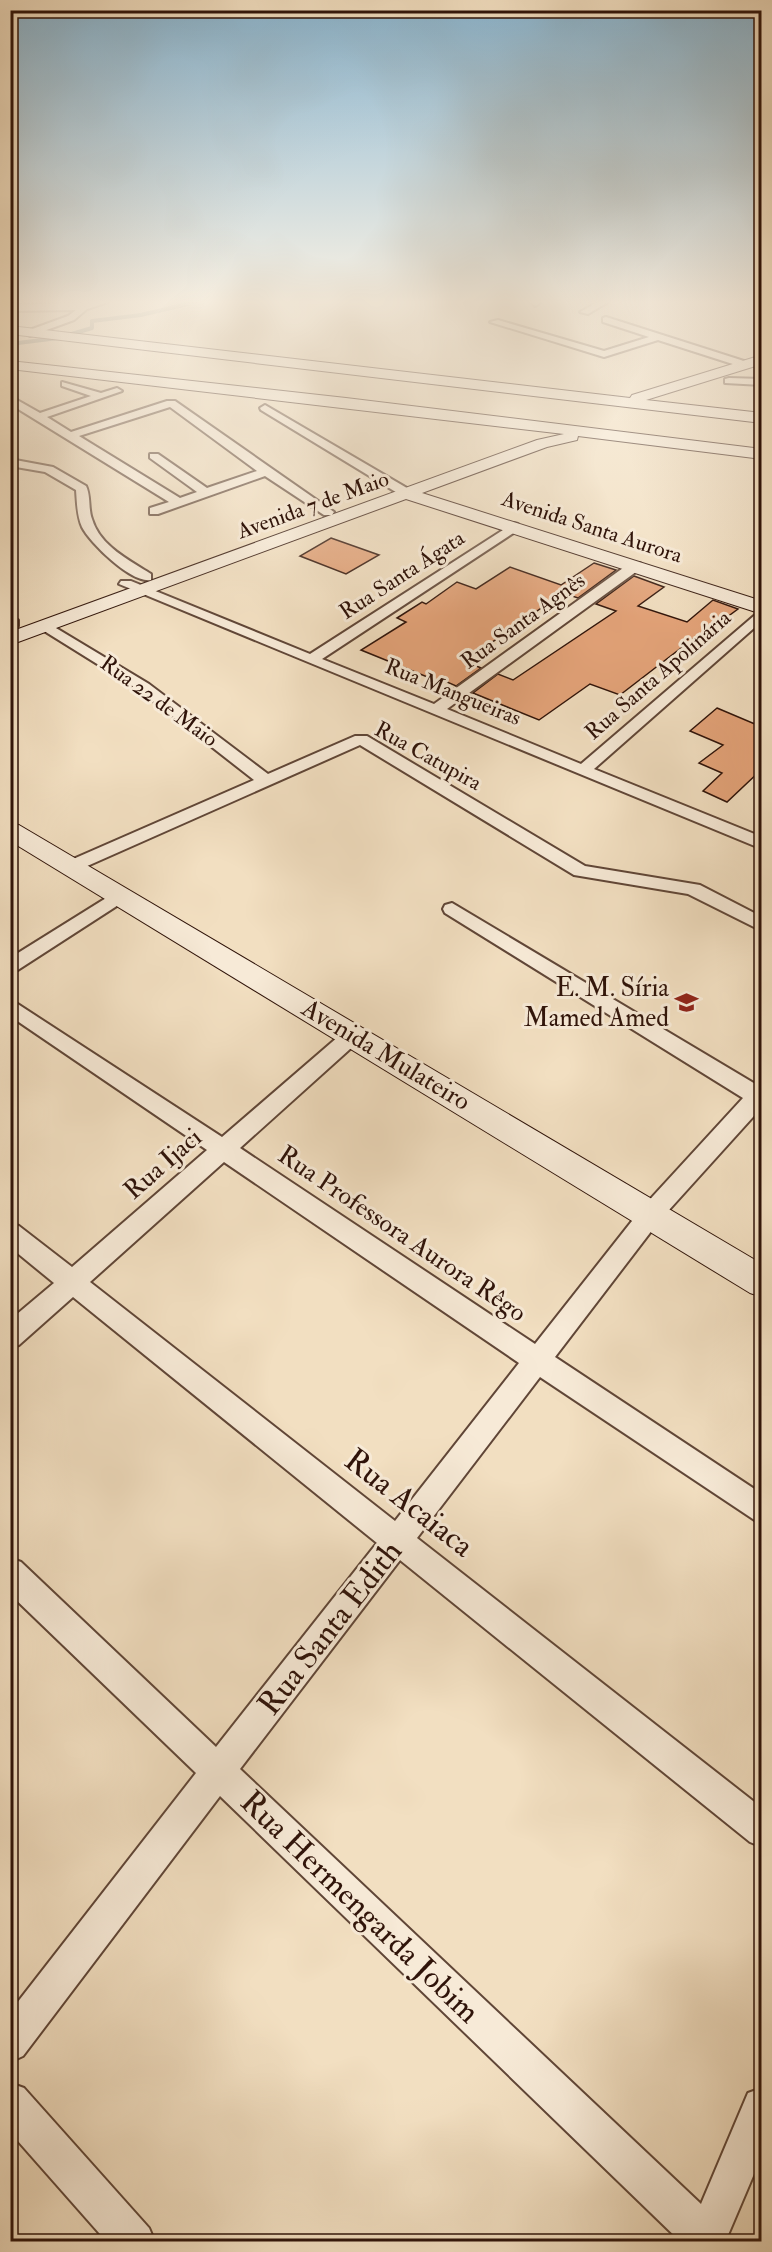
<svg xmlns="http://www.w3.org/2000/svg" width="772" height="2252" viewBox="0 0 772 2252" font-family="'IM FELL Double Pica',serif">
	<rect width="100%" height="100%" fill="#f2dfc1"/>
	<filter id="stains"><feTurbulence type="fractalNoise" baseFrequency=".00333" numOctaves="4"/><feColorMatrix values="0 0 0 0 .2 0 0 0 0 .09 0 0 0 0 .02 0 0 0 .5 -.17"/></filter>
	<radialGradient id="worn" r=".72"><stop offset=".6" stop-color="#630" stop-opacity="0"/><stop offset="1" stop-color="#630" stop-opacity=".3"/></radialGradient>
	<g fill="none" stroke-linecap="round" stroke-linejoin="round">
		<!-- stream -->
		<polyline stroke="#707871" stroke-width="4" points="10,344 58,338 92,328 92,321 141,315 196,302"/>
	</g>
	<!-- building -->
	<g fill="#e5a47a" stroke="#2f1309" stroke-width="1.5">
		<polygon points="331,538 379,555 346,574 300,556"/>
		<polygon points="594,563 616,570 578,598 563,593 465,661 481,668 456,686 445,681 442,683 361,650 406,622 397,618 422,602 426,604 457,582 476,589 510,567 561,585"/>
		<polygon points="634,576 664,587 638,606 687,622 713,600 738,609 697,639 694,638 620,695 590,684 539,720 473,693 498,674 513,680 616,611 596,604"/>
		<polygon points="717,708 762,727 762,769 727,802 703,791 722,773 699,763 723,745 690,731"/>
	</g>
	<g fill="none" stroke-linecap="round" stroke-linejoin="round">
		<defs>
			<g id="street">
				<polygon points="94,302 108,302 87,309 74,320 30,336 25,333 27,331 68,316 76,310 10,311 10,305"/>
				<polygon points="531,302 541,302 535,306"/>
				<polygon points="598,302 608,302 588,314 580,312"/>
				<polygon points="606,317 747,362 748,364 739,366 658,340 604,357 490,322 498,320 604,351 649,337 603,322 603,318"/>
				<polygon points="729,378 762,379 762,385 725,383 725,379"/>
				<path d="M62,382L101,393L117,388L122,391L47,417L71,432L167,401H175L334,512L332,515H324L265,476L158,514H150V508L169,502L10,404V396L40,413L91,396L62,386ZM170,407L257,471L207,488L158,454H150V458L197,492L180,498L79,436Z"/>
				<polygon points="265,405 412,491 414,494 404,497 261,410 260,408"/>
				<path d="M10,459L53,467L86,486C91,496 88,509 92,519C100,546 129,560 151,574V580C132,584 90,543 82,527C77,516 77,503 76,490L45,472L10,466Z"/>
				<polygon points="514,523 518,524 518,530 322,659 434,704 630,563 640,563 640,569 447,709 581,764 762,609 762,621 594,769 762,837 762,849 119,584 121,581 131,581 310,654"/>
				<polygon points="10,617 18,620 18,626 10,627"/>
				<polygon points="46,622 149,684 268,774 355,736 367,736 585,866 700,885 762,917 762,931 688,894 574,875 360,745 76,871 64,871 61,867 64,863 254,780 139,690 41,629 39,626"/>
				<polygon points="119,890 126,892 128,896 126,900 10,975 10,958"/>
				<path d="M452,903L757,1085L762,1084V1107L659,1221L555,1357L762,1494V1525L540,1377L417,1538L762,1808V1847L750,1842L400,1560L240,1769L701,2204L748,2093L762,2088V2155L728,2235L731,2242H681L220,1796L23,2056L10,2062V2012L196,1773L10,1594V1558L21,1562L216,1747L377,1543L73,1297L19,1345L10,1348V1320L54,1283L10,1247V1223L19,1226L72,1267L207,1150L10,1016V999L222,1137L346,1030L353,1027L360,1030L364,1035L360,1040L240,1148L535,1344L643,1207L743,1098L445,913L443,909L445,905ZM224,1162L519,1363L395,1521L90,1282Z"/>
				<polygon points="10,2083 24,2088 149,2228 155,2242 107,2242 10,2132"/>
			</g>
			<g id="secondary">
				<polygon points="10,326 630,398 632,395 762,355 762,364 646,400 762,413 762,423 10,334"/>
				<polygon points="10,361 346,398 762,449 762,459 578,436 577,440 547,447 422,493 762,601 762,614 406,499 10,645 10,632 537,440 564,434 10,369"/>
				<polygon points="10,823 19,825 762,1264 762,1297 750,1293 10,841"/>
			</g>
		</defs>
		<!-- street casing -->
		<use href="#street" stroke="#604637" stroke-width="4"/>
		<!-- secondary casing -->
		<use href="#secondary" stroke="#2f1309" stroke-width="2"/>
		<!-- street -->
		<use href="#street" fill="#f7ead7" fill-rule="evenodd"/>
		<!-- secondary -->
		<use href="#secondary" fill="#f7ead7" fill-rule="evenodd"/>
	</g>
	<!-- sky -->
	<linearGradient id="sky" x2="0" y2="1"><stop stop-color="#89b7d4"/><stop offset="0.49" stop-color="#f9f1e3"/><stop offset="1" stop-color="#f9f1e3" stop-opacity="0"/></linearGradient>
	<rect width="772" height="617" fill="url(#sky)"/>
	<!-- icons -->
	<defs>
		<symbol id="school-bare" viewBox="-9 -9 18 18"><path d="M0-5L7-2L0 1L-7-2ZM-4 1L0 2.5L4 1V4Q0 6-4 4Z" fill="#8f2418" stroke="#f7ead7" stroke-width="2.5" paint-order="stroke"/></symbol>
	</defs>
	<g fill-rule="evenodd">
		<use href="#school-bare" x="670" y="986" width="33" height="33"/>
	</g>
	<g text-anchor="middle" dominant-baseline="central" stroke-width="6" stroke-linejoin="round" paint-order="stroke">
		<!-- far-street labels -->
		<g font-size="22" fill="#2f1309" stroke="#f7ead7">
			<text transform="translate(313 505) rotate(-20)">Avenida 7 de Maio</text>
			<text transform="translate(592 527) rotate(18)">Avenida Santa Aurora</text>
			<text transform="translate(402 575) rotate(-33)">Rua Santa Ágata</text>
			<text transform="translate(523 621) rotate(-36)">Rua Santa Agnês</text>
			<text transform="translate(658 675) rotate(-41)">Rua Santa Apolinária</text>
			<text transform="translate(453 692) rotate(22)">Rua Mangueiras</text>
			<text transform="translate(159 701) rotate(36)">Rua 22 de Maio</text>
			<text transform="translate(428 756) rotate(29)">Rua Catupira</text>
		</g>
		<!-- poi labels -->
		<g font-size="26" fill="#2f1309" stroke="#f7ead7" text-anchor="end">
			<text x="669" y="988">E. M. Síria<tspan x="669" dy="30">Mamed Amed</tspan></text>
		</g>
		<!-- street labels -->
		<g font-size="26" fill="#2f1309" stroke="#f7ead7">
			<text transform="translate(386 1055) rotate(31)">Avenida Mulateiro</text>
			<text transform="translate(163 1164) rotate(-41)">Rua Ijaci</text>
			<text transform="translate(402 1234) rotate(34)">Rua Professora Aurora Rêgo</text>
		</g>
		<!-- near-street labels -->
		<g font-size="32" fill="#2f1309" stroke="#f7ead7">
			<text transform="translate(409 1503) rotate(38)">Rua Acaiaca</text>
			<text transform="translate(330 1628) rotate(-52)">Rua Santa Edith</text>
			<text transform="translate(360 1907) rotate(44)">Rua Hermengarda Jobim</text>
		</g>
	</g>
	<!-- margin -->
	<rect width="772" height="2252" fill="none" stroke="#f2dfc1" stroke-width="36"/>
	<rect x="12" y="12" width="748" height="2228" fill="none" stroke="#2f1309" stroke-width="3"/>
	<rect x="18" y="18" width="736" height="2216" fill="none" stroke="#2f1309" stroke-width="1.5"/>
	<rect width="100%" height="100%" filter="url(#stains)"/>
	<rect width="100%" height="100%" fill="url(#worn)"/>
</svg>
